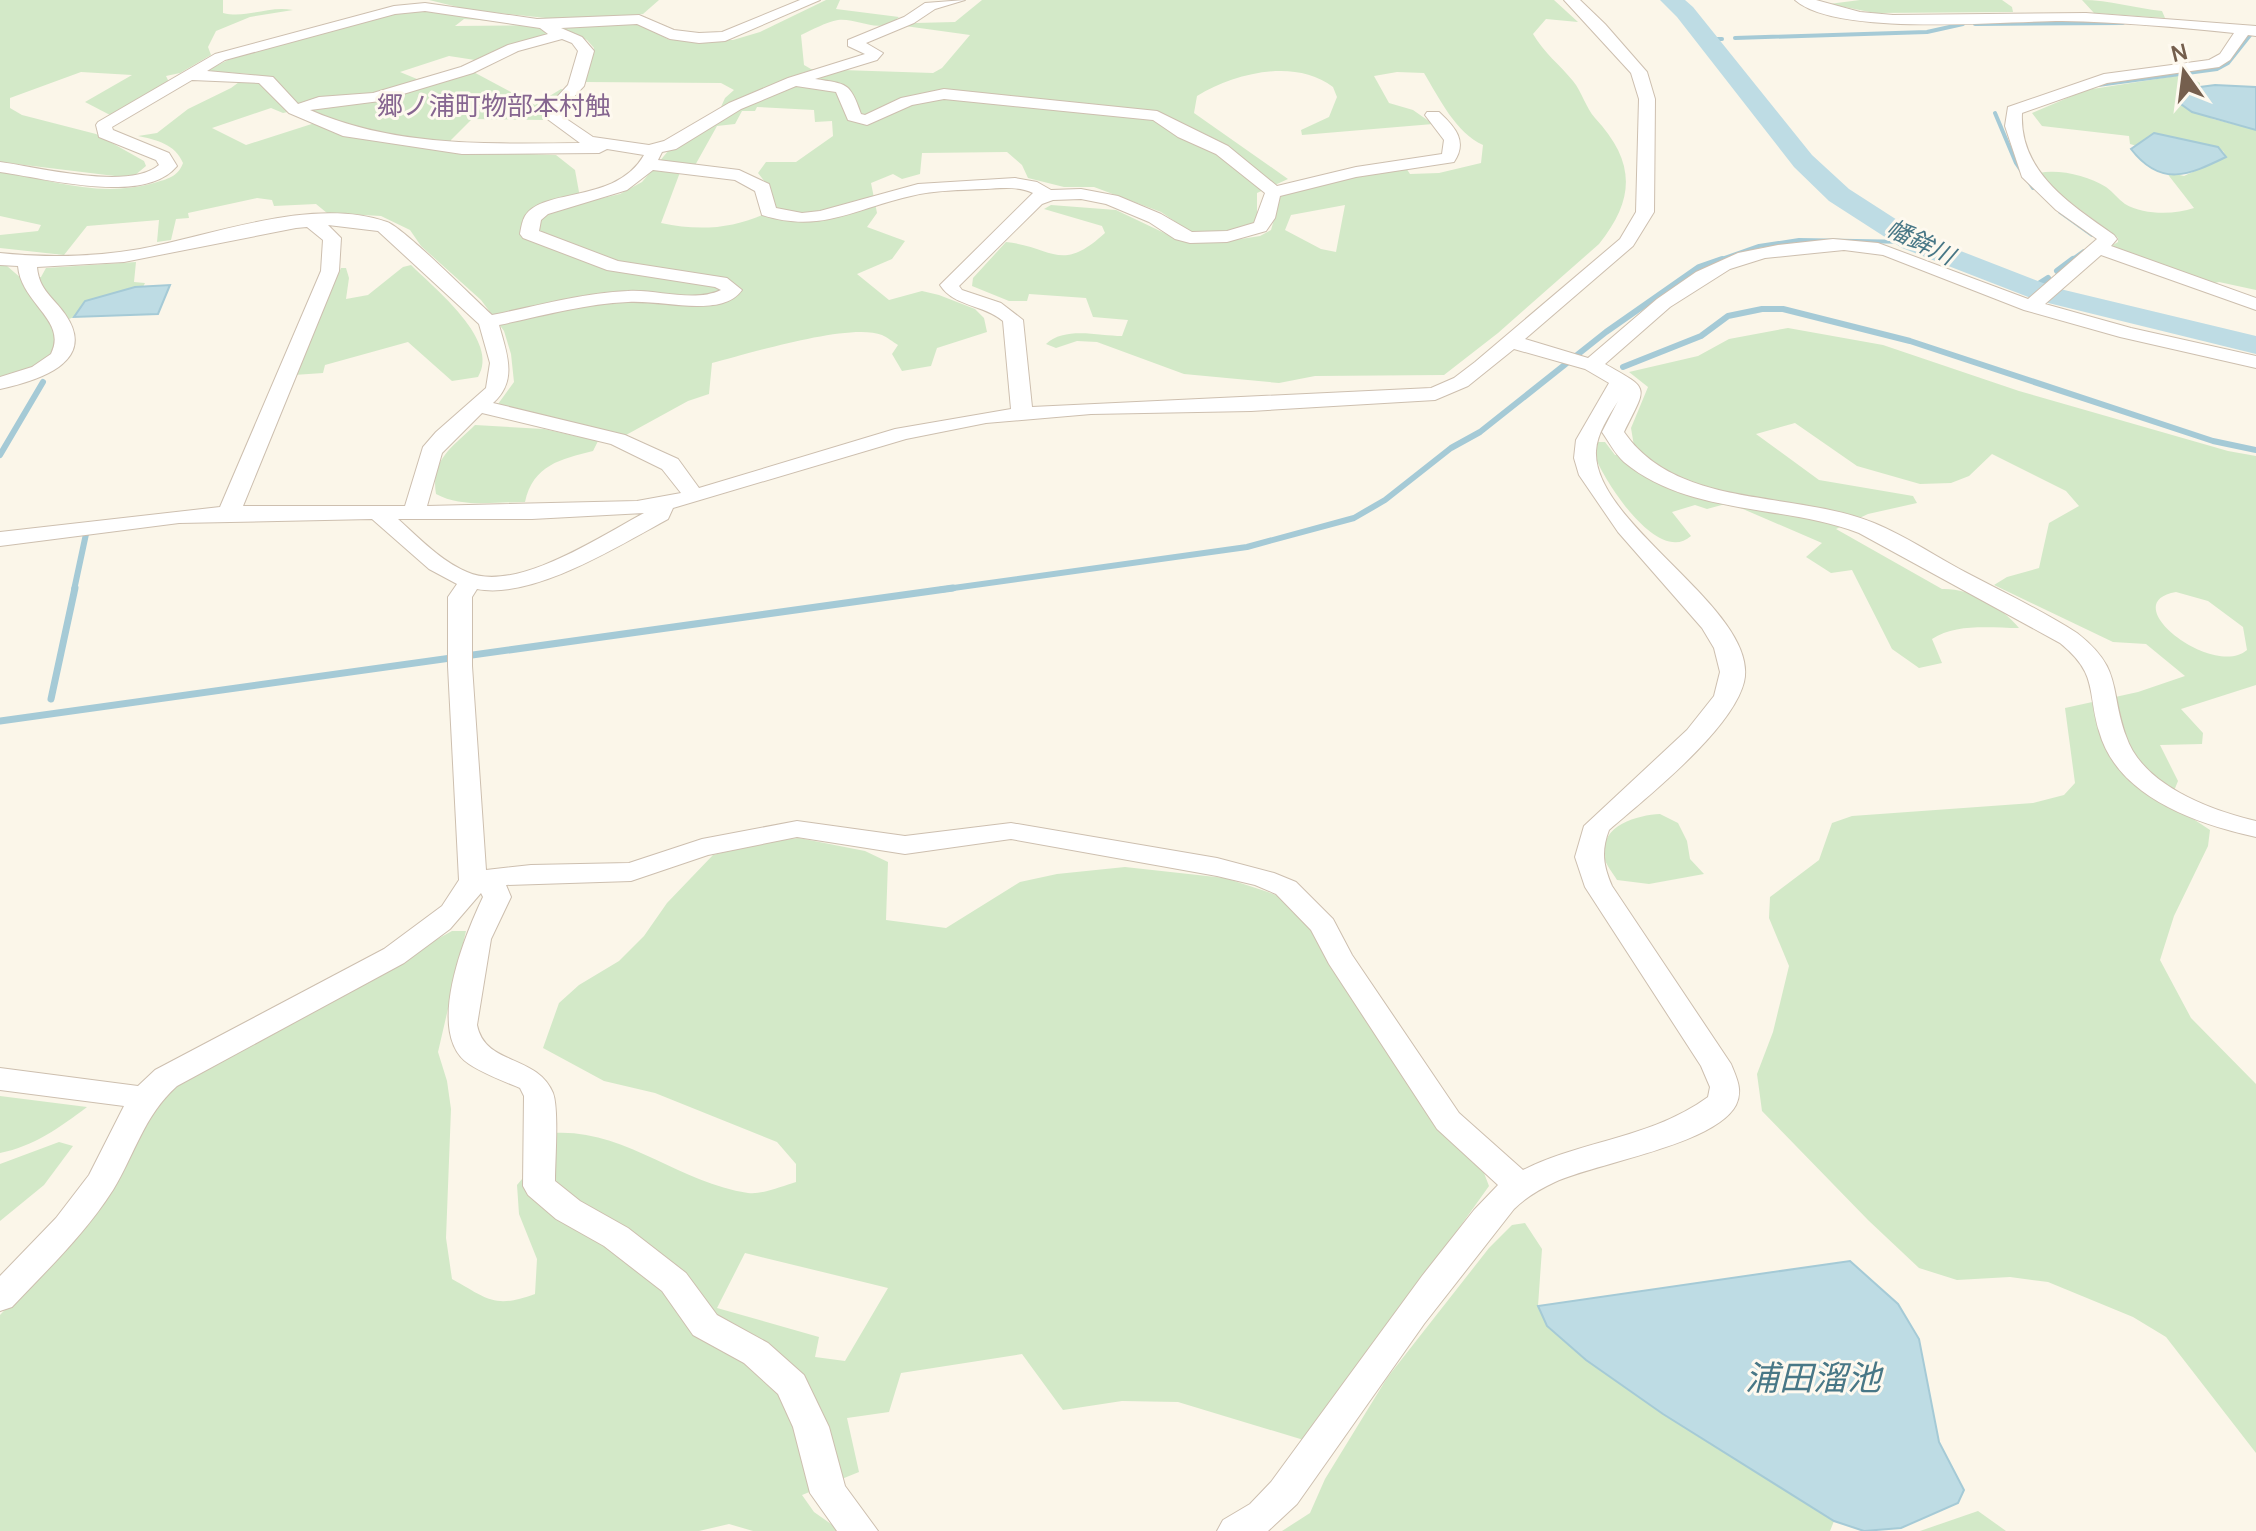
<svg xmlns="http://www.w3.org/2000/svg" width="2256" height="1531" viewBox="0 0 2256 1531" font-family="Manrope,'Noto Sans JP',sans-serif">
	<rect width="100%" height="100%" fill="#fbf6e9"/>
	<!-- green -->
	<g fill="#d3e9c8" fill-rule="evenodd">
		<path d="M0,0H223V13C247,19 269,5 293,10L250,17L216,31L208,47L211,55L180,73L166,76L169,82L110,115L85,102L132,75L81,72L10,98V108L22,115L96,134L144,161L146,166L134,176L123,177L0,162Z"/>
		<polygon points="429,0 659,0 643,14 574,21 470,10"/>
		<path d="M826,0H840L836,9L899,17C879,36 861,18 838,20C826,22 812,30 801,35L804,65L811,69L933,73L942,68L970,35L905,26L915,23L955,22L982,0H1554L1578,22L1546,19L1533,34C1544,53 1560,65 1573,81C1582,92 1586,108 1595,118C1635,161 1636,198 1599,244L1498,333L1444,375L1315,376L1279,383L1184,374L1097,342L1077,341L1056,348L1046,344C1065,326 1099,336 1122,336L1128,320L1093,317L1086,298L1029,294L1027,301H1009L972,286L973,278L1006,242C1054,247 1060,274 1105,233L1102,226L1044,209L1051,205L1116,210L1179,240L1228,241L1260,236L1271,230L1281,195C1318,178 1366,174 1406,168L1410,174L1439,173L1481,163L1483,145C1456,133 1439,98 1424,73L1397,72L1374,76L1389,103L1413,110L1433,124L1302,135L1301,130L1329,117L1337,97L1333,87C1295,58 1235,73 1197,96L1194,113L1288,179L1257,193V219L1248,228L1201,234L1189,231L1161,212L1094,187H1064L1028,178L1022,165L1007,152L922,153L920,174L902,179L893,174L871,183L877,213L867,227L905,241L892,259L857,274L889,300L922,291L939,295L975,309L984,318L987,332L937,348L931,366L902,371L892,354L898,345C893,342 887,337 882,335C850,322 748,354 712,363L709,394L688,401L626,435L498,404L514,382L511,354L504,331L481,300L421,246L410,230L381,216L327,213L316,204L274,206L272,200L257,198L188,213L189,218L176,219L171,240L157,242L159,220L87,226L64,255L0,248V235L38,231L41,225L0,216V170C52,181 101,198 154,183C167,179 178,177 183,163C175,144 157,140 138,136L157,133L188,109L231,88L250,74L206,71L238,55L392,12L417,10L489,18L495,21L464,19L455,26L638,24L670,40H733L760,32ZM568,32L587,40L594,48L585,82L721,83L734,90L725,98L716,118L669,150L642,182L620,194L581,203L575,170L556,155L451,151V140L472,119L543,120L548,106L566,90L561,89L535,105L466,68L417,79L400,72L449,56L475,60L507,46ZM757,107L814,110L815,122L832,121L833,136L796,162H766L758,173L765,182L775,209C737,228 703,232 661,223L682,167L693,169L717,126L735,124L742,111H755ZM271,108L283,113L302,109L321,121L246,145L212,128ZM1345,205L1336,252L1321,249L1285,230L1291,215Z"/>
		<polygon points="1860,0 2002,0 2012,7 2013,12 1875,13 1829,4"/>
		<path d="M2082,0C2110,0 2134,8 2162,11L2165,18L2094,13Z"/>
		<path d="M2176,76L2189,77L2200,83V87L2179,102L2213,119L2256,130V290L2219,282L2211,284L2111,246L2118,242V238L2041,180L2039,173C2060,169 2088,176 2106,187C2113,192 2118,199 2125,204C2144,215 2174,215 2194,208L2166,172L2184,176L2225,157L2224,152L2218,147L2154,133L2137,146L2130,144L2129,136L2042,126L2032,113L2086,90Z"/>
		<path d="M136,262L134,282L145,283L143,287L85,301L74,317L54,325C54,331 56,339 55,345C52,366 17,373 0,378V266H7L22,279L41,277L46,268Z"/>
		<path d="M411,265C434,288 501,341 478,377L452,381L408,342L325,365L323,373L294,375L341,268H346L349,278L346,299L368,295L403,267Z"/>
		<path d="M1788,328L1883,345L2019,391L2228,451L2256,456V685L2181,709L2203,733L2202,744L2160,745L2178,781L2169,803L2210,830L2208,846L2174,916L2160,960L2191,1018L2256,1084V1453L2166,1337L2133,1317L2048,1282L2010,1277L1957,1280L1919,1268L1868,1220L1762,1111L1757,1074L1773,1032L1789,966L1769,918L1770,897L1819,860L1832,823L1852,816L2033,803L2064,795L2075,783L2065,708L2138,692L2185,676L2146,644L2113,642L1994,585L2007,577L2039,568L2049,523L2079,506L2066,491L1992,454L1969,476L1951,483L1920,484L1857,466L1795,423L1756,434L1819,480L1913,496L1917,503L1868,514L1836,529L1942,589C1970,588 2001,606 2019,628C1991,628 1956,623 1932,639L1942,663L1919,668L1892,649L1852,570L1831,573L1806,557L1822,543L1729,503L1707,509L1695,505L1672,512L1691,536C1659,565 1608,486 1597,461C1594,456 1594,449 1594,442H1605L1615,455L1635,452L1631,428L1648,387L1629,372L1698,356L1729,339ZM2176,592L2208,601L2243,627L2247,650C2214,679 2113,603 2176,592Z"/>
		<path d="M475,425L544,429L598,441L593,451C561,459 533,465 525,502C495,502 462,508 436,494C430,459 454,446 475,425Z"/>
		<path d="M1660,814L1678,823L1687,841L1690,859L1704,874L1649,884L1617,880C1613,873 1605,864 1604,856C1600,825 1638,815 1660,814Z"/>
		<path d="M799,838L865,851L888,862L886,920L946,928L1020,882L1057,874L1125,867L1225,878L1268,892L1299,905L1453,1143L1484,1173L1489,1186L1307,1441L1178,1402L1122,1401L1063,1410L1022,1354L901,1373L889,1412L847,1418L859,1472L802,1495L814,1512L841,1531H753L729,1524L699,1531H0V1315L104,1204L156,1103L176,1083L452,931H466L438,1052L447,1081L451,1109L446,1238L452,1279C488,1299 494,1309 535,1294L537,1259L519,1214L517,1185L549,1147L554,1133C625,1129 679,1183 748,1193C762,1195 782,1186 796,1182V1164L777,1142L655,1093L604,1081L543,1048L559,1003L579,985L619,961L644,936L667,903L713,855L764,842ZM745,1253L888,1288L845,1361L815,1357L819,1337L717,1308Z"/>
		<path d="M0,1096L87,1107C59,1128 34,1146 0,1153Z"/>
		<polygon points="59,1142 73,1146 44,1185 0,1221 0,1164"/>
		<polygon points="1525,1223 1542,1249 1538,1306 1547,1326 1663,1414 1834,1521 1830,1531 1282,1531 1310,1513 1325,1479 1387,1378 1489,1248 1512,1225"/>
		<polygon points="1978,1511 2006,1531 1920,1531"/>
	</g>
	<!-- water -->
	<g fill="#bedce4" stroke="#a5cad6" stroke-width="2">
		<polygon points="2215,85 2256,87 2256,130 2192,112 2178,102 2200,87"/>
		<path d="M2154,133L2218,147L2226,157C2189,175 2161,188 2131,149Z"/>
		<polygon points="170,285 158,314 74,317 85,301 135,287"/>
		<polygon points="1850,1261 1898,1304 1919,1339 1939,1442 1964,1490 1958,1503 1901,1528 1864,1531 1834,1521 1663,1414 1586,1360 1547,1326 1538,1306"/>
	</g>
	<g fill="none" stroke-linecap="round" stroke-linejoin="round">
		<!-- stream-far2 -->
		<g stroke="#a5cad6" stroke-width="4">
			<polyline points="1975,24 2123,23"/>
			<polyline points="1735,38 1927,32 1963,24"/>
			<polyline points="1705,39 1722,39"/>
			<polyline points="2098,85 2217,69 2228,63 2251,34"/>
			<polyline points="1995,113 2016,163 2033,188"/>
			<polyline points="2060,212 2092,235"/>
			<polyline points="1716,261 1759,246 1799,240 1912,242"/>
			<polyline points="2070,261 2084,251"/>
		</g>
		<!-- stream-far1 -->
		<g stroke="#a5cad6" stroke-width="6">
			<polyline points="2057,271 2073,259"/>
			<polyline points="2031,289 2048,278"/>
			<polyline points="1623,367 1701,336 1728,316 1762,309 1783,309 1910,341 2213,441 2256,450"/>
			<polyline points="0,455 43,382"/>
			<polyline points="74,590 86,534"/>
			<polyline points="939,590 1247,547 1354,518 1385,500 1451,448 1480,432 1606,332 1699,267 1722,259"/>
		</g>
		<!-- stream -->
		<g stroke="#a5cad6" stroke-width="7">
			<polyline points="51,699 75,588"/>
			<polyline points="0,721 953,588"/>
		</g>
		<!-- river -->
		<polygon fill="#bedce4" fill-rule="evenodd" points="1660,0 1685,0 1693,7 1812,155 1849,189 1922,236 2056,288 2256,336 2256,354 2036,300 1902,248 1829,201 1794,167 1677,17"/>
		<defs>
			<path id="minor" d="M800,0H820L725,41L699,43L670,39L637,24L561,28L582,37L594,51L584,86L561,111L562,116L593,137L649,145L664,141L729,103L788,78L865,54L848,46V40L904,17L925,3L965,0L935,9L914,23L866,43L883,53L877,60L815,79C847,84 850,82 861,114L865,115L901,98L944,89L1157,111L1228,146L1277,186L1356,167L1442,154L1444,140L1425,115L1427,112H1439C1455,127 1468,141 1454,162L1356,177L1280,196L1275,218L1266,231L1227,242L1190,243L1175,239L1149,222L1106,204L1081,199L1053,200L1042,204L959,286L962,290L1001,303L1023,320L1032,407L1431,388L1454,378L1475,362L1620,239L1636,212L1639,99L1631,73L1564,0H1580L1605,24L1647,72L1655,99L1654,212L1633,246L1525,339L1588,358L1657,299L1696,272L1738,253L1778,245L1833,239L1878,243L2028,299L2097,239L2056,210L2022,177L2005,126L2008,107L2104,74L2209,60L2220,54L2234,33C2177,27 2119,22 2062,21C2004,21 1836,37 1795,0H1816L1860,12L1893,15L2086,13L2256,26V36L2248,35L2230,60L2219,67L2107,83L2022,113C2019,173 2072,205 2114,235L2117,239L2111,246L2256,298V310L2101,255L2045,304L2131,328L2256,356V368L2120,337L2024,310L1883,255L1844,250L1765,258L1730,269L1670,307L1605,364C1651,390 1647,385 1624,432C1678,510 1794,490 1874,523C1906,536 1935,556 1965,572C2003,592 2041,610 2077,633C2123,669 2109,688 2126,736C2142,785 2210,810 2256,821V837C2197,824 2117,797 2099,731C2087,689 2098,674 2060,643L1859,533C1784,504 1689,516 1624,462C1615,454 1609,442 1602,432L1618,401C1609,416 1597,433 1596,451C1592,524 1761,611 1744,682C1732,730 1647,797 1609,830C1601,851 1603,865 1612,886L1731,1064C1737,1079 1743,1090 1736,1105C1715,1145 1596,1163 1555,1182C1540,1189 1526,1197 1514,1209L1424,1324L1297,1504L1268,1531H1217L1223,1520L1250,1504L1271,1482L1422,1276L1474,1210L1498,1185L1437,1129L1329,964L1311,930L1276,894L1255,885L1217,876L1011,839L905,854L797,837L708,855L631,881L506,885L511,897L491,939L477,1025C485,1066 537,1054 553,1093C559,1109 555,1161 555,1181L580,1201L628,1228L686,1273L717,1315L768,1343L804,1375L829,1427L845,1486L878,1531H837L810,1493L793,1427L778,1394L744,1363L693,1335L662,1291L604,1246L556,1219L528,1195L523,1186L524,1096L520,1088C503,1081 484,1074 469,1064C424,1034 465,935 483,897L481,893L450,929L404,963L177,1086C143,1117 136,1152 113,1190C85,1234 47,1270 12,1307L0,1311V1276L56,1218L89,1175L124,1106L0,1090V1068L138,1086L155,1070L384,949L442,906L459,880L448,666V597L457,584L429,569L372,519L179,523L0,546V532L220,507L321,271L323,240L307,227L296,228L124,262L37,267C39,290 53,297 65,314C99,363 36,381 0,389V377L32,367L51,354C68,320 21,304 18,266L0,265V253C47,258 94,257 140,249C214,235 313,196 387,222C404,228 473,298 492,315C537,306 582,293 628,291C656,289 694,303 721,290L715,287L607,270L523,238L520,234C521,228 522,221 525,216C544,187 616,204 644,155L607,149L599,153L462,154L343,136L289,113L259,83L192,80L112,127L113,130L169,153L177,166C144,206 45,178 0,172V162C38,167 129,191 159,165L156,160L99,137L96,125L98,122L215,54L394,6L425,3L537,19L639,15L674,30L699,33L722,32ZM425,11L540,28L548,34L508,45L461,67L373,93L319,97L298,104L273,77L207,71L225,60L395,14ZM562,39L572,43L578,51L568,85L545,110L546,118L580,143C489,144 394,147 310,110L380,101L473,73L518,51ZM796,86L836,92L848,120L867,125L912,105L944,99L1153,120L1178,137L1216,154L1265,193L1254,223L1227,231L1192,232L1161,214L1118,196L1081,189L1051,190L1037,182L1015,178L918,184L820,211L802,213L776,208L769,184L739,170L658,160L662,152L676,149L741,109ZM653,170L735,180L755,191L762,215C821,234 856,208 911,196C935,190 961,190 985,189C1001,188 1019,186 1033,193L940,285C954,307 983,304 1003,321L1011,409L895,429L699,488L678,459L625,435L493,403C518,381 507,354 499,325C542,316 584,304 628,302C652,301 674,306 697,306C714,306 732,304 742,290L727,278L618,261L539,231L541,220L548,214L627,190ZM328,225L378,231L479,324L490,363L486,388L436,432L423,447L405,506H243L339,271L341,238ZM1514,349L1585,369L1609,383L1576,440L1574,458L1579,475L1618,532L1702,628L1714,648L1720,672L1714,696L1687,730L1584,826L1575,857L1585,887L1701,1066L1710,1087L1708,1097C1652,1138 1583,1140 1523,1170L1459,1113L1352,955L1333,919L1296,882L1274,873L1217,858L1011,823L905,836L797,821L702,839L629,863L531,865L486,870L472,666V597L477,589C533,600 620,545 668,519L673,508L906,439L986,423L1091,414L1251,411L1435,400L1468,386ZM482,413L611,444L662,469L681,493L637,501L427,506L442,453ZM644,513C601,536 515,594 467,572C441,561 419,538 398,519H532Z"/>
		</defs>
		<!-- minor casing -->
		<use href="#minor" stroke="#cdbfaf" stroke-width="2"/>
		<!-- minor -->
		<use href="#minor" fill="#fff" fill-rule="evenodd"/>
	</g>
	<g text-anchor="middle" dominant-baseline="central" stroke-width="6" stroke-linejoin="round" paint-order="stroke">
		<!-- far-water labels -->
		<g font-size="24" font-style="italic" fill="#487786" stroke="#fef9ef">
			<text transform="translate(1921 241) rotate(26)">幡鉾川</text>
		</g>
		<!-- far-quarter labels -->
		<g font-size="26" fill="#866690" stroke="#fef9ef">
			<text x="494" y="105">郷ノ浦町物部本村触</text>
		</g>
		<!-- near-water labels -->
		<g font-size="34" font-style="italic" fill="#487786" stroke="#fef9ef">
			<text x="1813" y="1377">浦田溜池</text>
		</g>
	</g>
	<!-- north arrow -->
	<g transform="translate(2184 72) rotate(346)" stroke="#fef9ef" stroke-width="6" paint-order="stroke">
	<path d="M0-6L14 30L0 20L-14 30Z" fill="#755f4e"/>
	<text y="-12" font-size="22" font-weight="bold" text-anchor="middle" fill="#755f4e">N</text>
	</g>
</svg>
